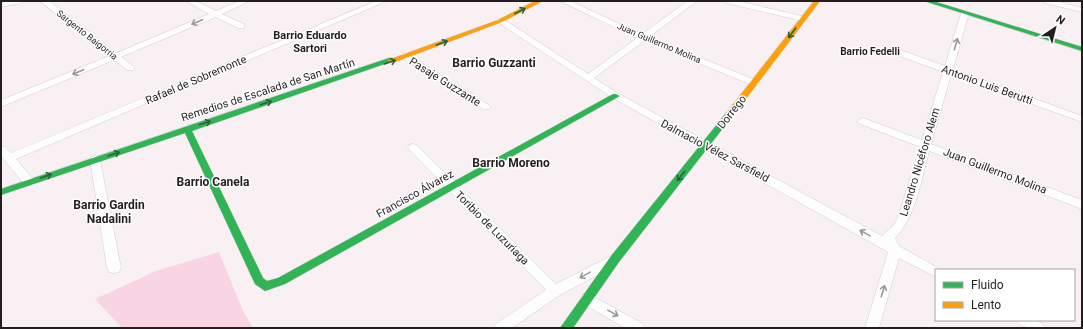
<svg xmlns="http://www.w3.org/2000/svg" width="1083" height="329" viewBox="0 0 1083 329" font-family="Roboto,sans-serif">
	<rect width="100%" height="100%" fill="#f9f0f3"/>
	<!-- green -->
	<polygon fill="#f9d5e3" points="219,252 243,311 253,328 122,328 95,299 156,271"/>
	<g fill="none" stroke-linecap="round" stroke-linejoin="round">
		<defs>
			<g id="street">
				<polygon points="9,1 23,1 22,3 1,7 1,3"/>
				<polygon points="40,1 49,1 116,53 209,14 186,1 196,1 216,11 239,1 250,1 222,14 244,24 244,28 238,28 216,17 121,57 133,66 135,68 133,70 127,70 114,60 1,107 1,100 109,56"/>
				<polygon points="376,1 387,1 16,159 33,179 35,182 33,185 25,185 1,156 1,146 5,147 11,153"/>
				<path d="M560,1H570L642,34L688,1H697L649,37L758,81L760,83L758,85H752L644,41L594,78L619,94L882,236L894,225L898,217L920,147L858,123L857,121L862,118L866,119L922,140L943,72L889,52L888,50L889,48H895L945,66L961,13L965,11H968L969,13L953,69L1082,116V122L951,75L931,144L1082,200V209L929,151C922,178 915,219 895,238L899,246L942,270H936V277L899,258L879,328H865L888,252L613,98L496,21L497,19H503L588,74L637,38Z"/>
				<polygon points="725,1 738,1 806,17 807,19 803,21 726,3"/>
				<polygon points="1044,1 1057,1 1082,8 1082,12 1045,3"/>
				<polygon points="405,53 489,105 491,107 489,109 483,109 402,58 401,56 402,54"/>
				<polygon points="413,144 417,145 556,284 611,256 616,257 617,261 616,265 560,295 512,328 494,328 496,324 546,290 409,149 408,147 409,145"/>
				<polygon points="95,156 99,157 100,160 121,268 119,272 114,273 109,272 107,268 90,160 91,157"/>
				<polygon points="587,293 643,324 645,328 625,328 582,303 580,299 582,295"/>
				<path d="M1016,320C1026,320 1040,317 1045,328C1035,328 1021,329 1016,320Z"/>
			</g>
			<g id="fast">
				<polygon points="924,1 933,1 1082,47 1082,51"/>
				<polygon points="389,58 395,58 396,60 192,131 263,278 267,281 278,278 613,94 616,94 620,96 285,284 265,291 255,284 185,133 1,195 1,189"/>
				<polygon points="727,112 733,112 734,114 619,262 573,328 560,328 611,256"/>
			</g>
			<g id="slow">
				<polygon points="535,1 543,1 502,22 395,62 389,62 388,60 498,20"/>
				<polygon points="814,1 820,1 733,116 727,116 726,114 727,112"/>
			</g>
		</defs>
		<!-- street casing -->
		<use href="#street" stroke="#d3cbce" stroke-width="1"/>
		<!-- fast casing -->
		<use href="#fast" stroke="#d3cbce" stroke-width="1"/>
		<!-- slow casing -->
		<use href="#slow" stroke="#d3cbce" stroke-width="1"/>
		<!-- street -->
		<use href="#street" fill="#fefdfd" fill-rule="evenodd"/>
		<!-- fast -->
		<use href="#fast" fill="#30b455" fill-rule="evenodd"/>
		<!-- slow -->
		<use href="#slow" fill="#ff9f0a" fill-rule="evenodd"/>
	</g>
	<!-- one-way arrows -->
	<defs><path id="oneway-shaft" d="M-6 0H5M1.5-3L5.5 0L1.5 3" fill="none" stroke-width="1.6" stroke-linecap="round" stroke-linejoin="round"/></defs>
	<g stroke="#2a6238">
		<use href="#oneway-shaft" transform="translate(520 11) rotate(-27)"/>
		<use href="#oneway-shaft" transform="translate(792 33) rotate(127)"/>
		<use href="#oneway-shaft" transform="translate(442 43) rotate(-20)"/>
		<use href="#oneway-shaft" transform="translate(390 62) rotate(-19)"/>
		<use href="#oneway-shaft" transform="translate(266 103) rotate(-18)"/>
		<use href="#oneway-shaft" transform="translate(205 123) rotate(-18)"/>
		<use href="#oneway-shaft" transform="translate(114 154) rotate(-18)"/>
		<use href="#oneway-shaft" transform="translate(46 176) rotate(-19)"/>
		<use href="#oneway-shaft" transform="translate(681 176) rotate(129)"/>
	</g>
	<g stroke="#9c999a">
		<use href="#oneway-shaft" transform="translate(197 22) rotate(157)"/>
		<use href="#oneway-shaft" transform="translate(956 44) rotate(-74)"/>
		<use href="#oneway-shaft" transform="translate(78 72) rotate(157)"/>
		<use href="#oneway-shaft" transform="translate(865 233) rotate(-151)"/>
		<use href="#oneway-shaft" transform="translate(585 275) rotate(151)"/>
		<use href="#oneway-shaft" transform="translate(883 291) rotate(-73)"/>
		<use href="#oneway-shaft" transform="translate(613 313) rotate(29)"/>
	</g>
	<g text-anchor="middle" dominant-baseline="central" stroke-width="3" stroke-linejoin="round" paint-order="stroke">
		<!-- far-street labels -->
		<g font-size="9" fill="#251e21" stroke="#fefefe">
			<text transform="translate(87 35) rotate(38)">Sargento Baigorria</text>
			<text transform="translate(659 43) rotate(23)">Juan Guillermo Molina</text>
		</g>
		<!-- far-neighbourhood labels -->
		<g font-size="10" font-weight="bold" fill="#251e21" stroke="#fefefe">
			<text x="870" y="51">Barrio Fedelli</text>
		</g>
		<!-- far-quarter labels -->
		<g font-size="11" font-weight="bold" fill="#251e21" stroke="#fefefe">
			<text x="310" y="35">Barrio Eduardo<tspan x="310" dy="13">Sartori</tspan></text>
		</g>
		<!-- street labels -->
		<g font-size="11" fill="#251e21" stroke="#fefefe">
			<text transform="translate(196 80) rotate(-23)">Rafael de Sobremonte</text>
			<text transform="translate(445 82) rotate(32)">Pasaje Guzzante</text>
			<text transform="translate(987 85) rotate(20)">Antonio Luis Berutti</text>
			<text transform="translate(268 90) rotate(-18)">Remedios de Escalada de San Martín</text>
			<text transform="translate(732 112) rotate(-52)">Dorrego</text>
			<text transform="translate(715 151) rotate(28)">Dalmacio Vélez Sarsfield</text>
			<text transform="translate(920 162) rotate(-73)">Leandro Nicéforo Alem</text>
			<text transform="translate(995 171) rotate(21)">Juan Guillermo Molina</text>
			<text transform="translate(415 194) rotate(-29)">Francisco Álvarez</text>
			<text transform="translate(492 228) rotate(45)">Toribio de Luzuriaga</text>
		</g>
		<!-- neighbourhood labels -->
		<g font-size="12" font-weight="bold" fill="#251e21" stroke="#fefefe">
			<text x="494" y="63">Barrio Guzzanti</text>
			<text x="511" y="163">Barrio Moreno</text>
			<text x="213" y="182">Barrio Canela</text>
			<text x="109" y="205">Barrio Gardin<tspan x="109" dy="14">Nadalini</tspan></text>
		</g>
	</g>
	<!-- border -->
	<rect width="1083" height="329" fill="none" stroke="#251e21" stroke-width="4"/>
	<!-- legend -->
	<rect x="935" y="269" width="140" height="52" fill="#fefefe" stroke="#a7a4a6"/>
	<rect x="943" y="282" width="20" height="6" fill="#30b455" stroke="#a7a4a6"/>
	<text x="971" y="289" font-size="12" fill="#251e21">Fluido</text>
	<rect x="943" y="302" width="20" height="6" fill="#ff9f0a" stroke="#a7a4a6"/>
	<text x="971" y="309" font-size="12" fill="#251e21">Lento</text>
	<!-- north arrow -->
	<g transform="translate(1055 28) rotate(35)" stroke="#fefefe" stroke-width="3" paint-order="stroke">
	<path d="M0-3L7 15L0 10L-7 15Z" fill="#251e21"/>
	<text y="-6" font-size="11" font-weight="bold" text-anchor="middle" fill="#251e21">N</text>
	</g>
</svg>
